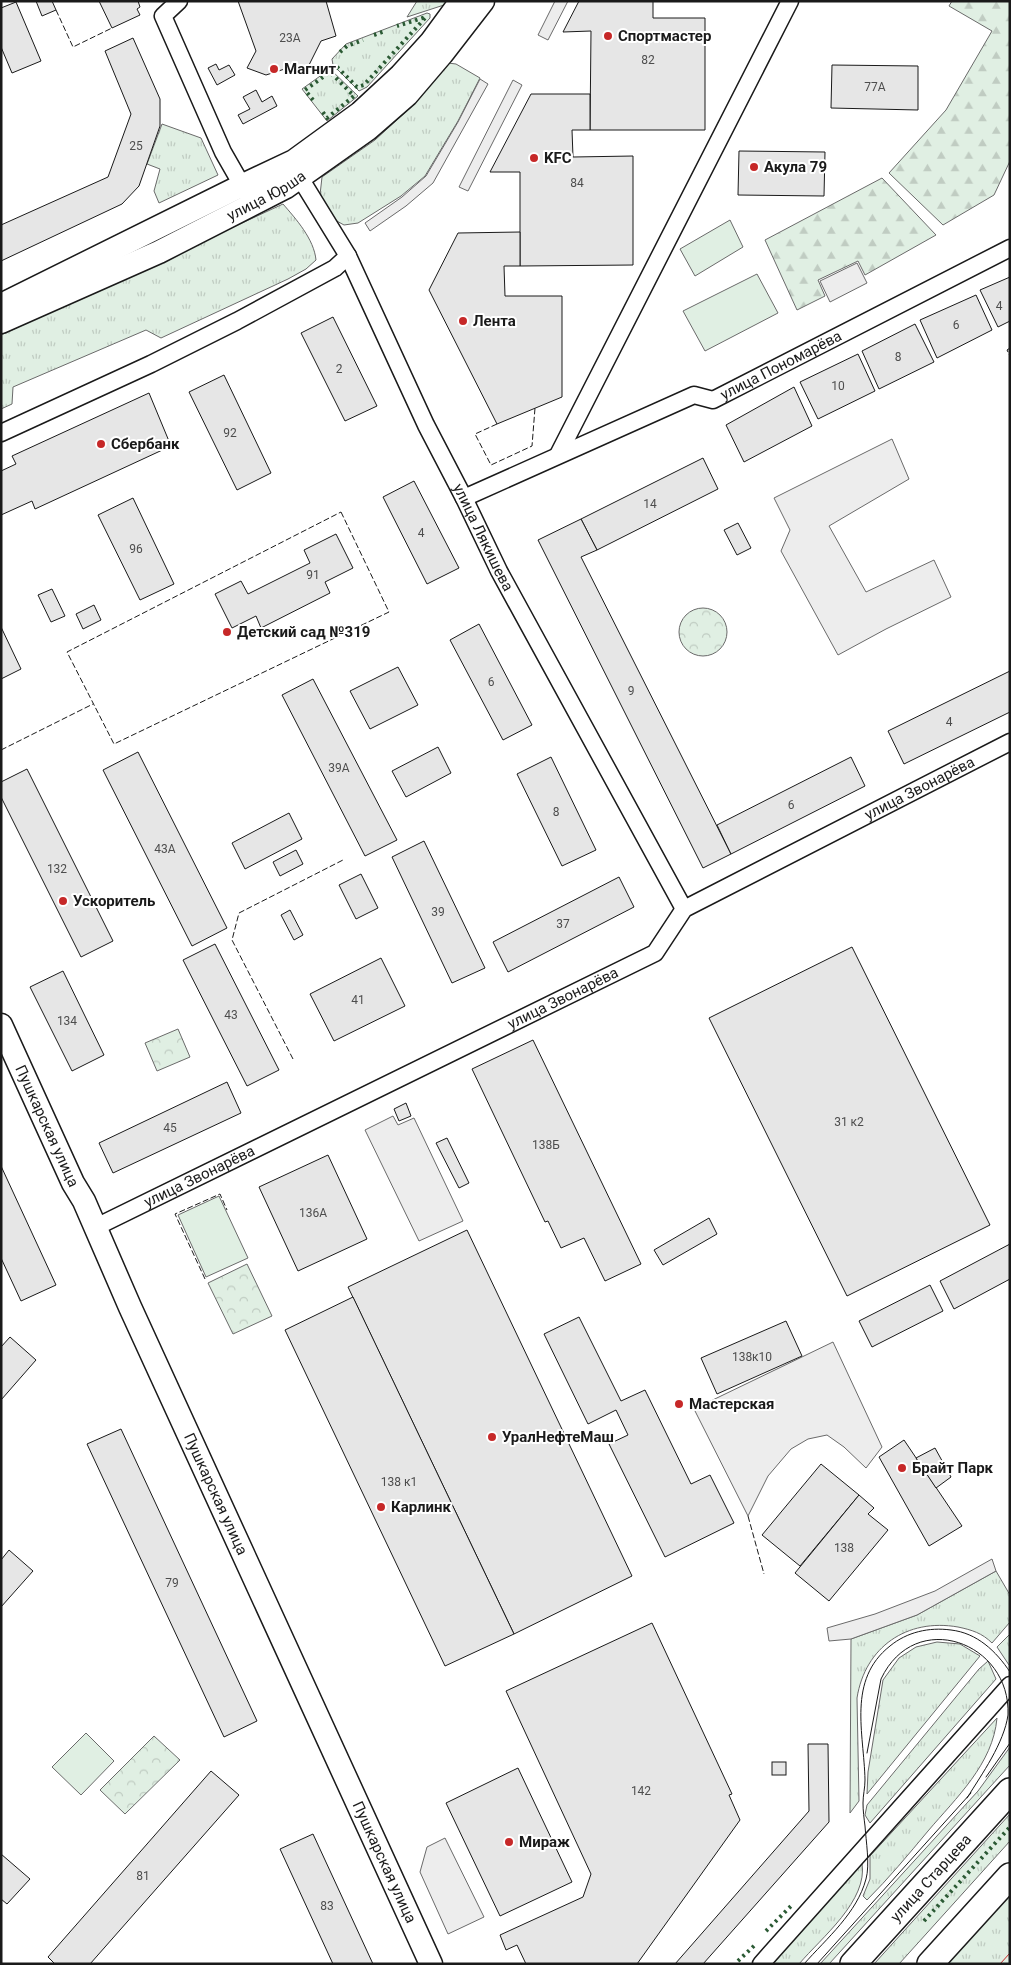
<svg xmlns="http://www.w3.org/2000/svg" width="1011" height="1965" viewBox="0 0 1011 1965" font-family="Roboto,sans-serif">
	<defs>
		<pattern id="grass-tufts" width="24" height="20" patternUnits="userSpaceOnUse" patternTransform="scale(1.25)"><rect width="24" height="20" fill="#e0efe3"/><path d="M3 7l-1-3M5 7V3M7 7l1-3M15 17l-1-3M17 17v-4M19 17l1-3" fill="none" stroke="#c0ccc2"/></pattern>
		<pattern id="forest-firs" width="22" height="20" patternUnits="userSpaceOnUse" patternTransform="scale(1.25)"><rect width="22" height="20" fill="#e0efe3"/><path d="M5 1l3.5 6h-7zM16 11l3.5 6h-7z" fill="#c0ccc2"/></pattern>
		<pattern id="park-crowns" width="20" height="18" patternUnits="userSpaceOnUse" patternTransform="scale(1.25)"><rect width="20" height="18" fill="#e0efe3"/><path d="M2 6a3 3 0 1 1 6 0M12 15a3 3 0 1 1 6 0" fill="none" stroke="#c0ccc2"/></pattern>
	</defs>
	<rect width="100%" height="100%" fill="#fff"/>
	<!-- grass -->
	<g fill="url(#grass-tufts)" stroke="#6a6a6a">
		<polygon points="417,1 447,1 444,5 407,17"/>
		<polygon points="427,13 430,14 430,18 367,87 359,91 333,65 332,59 346,44"/>
		<polygon points="448,63 456,64 480,78 458,121 425,176 401,196 358,223 344,225 335,220 323,204 320,195 322,177 375,140 410,108"/>
		<polygon points="330,69 358,96 327,121 302,89"/>
		<polygon points="162,124 201,138 218,175 159,203 154,191 160,169 147,164"/>
		<path d="M283,204C296,219 314,239 316,260L306,269L288,279L161,338L146,330L13,387L12,404L1,409V335Z"/>
		<path d="M996,1571L1010,1595V1622L992,1643C982,1633 972,1630 958,1627C907,1618 865,1647 857,1698L859,1801L850,1813L851,1639L917,1615Z"/>
		<polygon points="1010,1634 1010,1665 1009,1665 997,1647"/>
		<polygon points="937,1642 960,1644 980,1656 867,1794 868,1772 883,1680 899,1658 916,1647"/>
		<polygon points="988,1661 996,1679 870,1823 865,1815 867,1805 979,1669"/>
		<path d="M997,1718C993,1764 956,1798 928,1831C908,1855 889,1878 867,1900L863,1896L870,1879V1856Z"/>
		<polygon points="1010,1747 1010,1765 829,1964 820,1964 978,1791"/>
		<polygon points="1010,1814 1010,1841 899,1964 874,1964"/>
		<path d="M862,1863C868,1901 822,1937 799,1964H770Z"/>
		<polygon points="1010,1893 1010,1964 946,1964"/>
	</g>
	<!-- forest -->
	<g fill="url(#forest-firs)" stroke="#6a6a6a">
		<polygon points="952,1 1010,1 1010,161 994,195 943,225 889,173 946,110 992,31 949,6"/>
		<polygon points="882,178 936,235 865,275 858,261 818,280 825,296 797,310 765,240"/>
	</g>
	<!-- park -->
	<g fill="url(#park-crowns)" stroke="#6a6a6a">
		<circle cx="703" cy="632" r="24"/>
		<polygon points="178,1029 190,1057 157,1071 145,1043"/>
		<polygon points="247,1264 272,1316 233,1334 208,1283"/>
		<polygon points="154,1736 180,1760 125,1814 100,1790"/>
	</g>
	<!-- pitch -->
	<g fill="#e0efe3" stroke="#6a6a6a">
		<polygon points="730,220 743,247 695,276 680,249"/>
		<polygon points="757,274 778,313 705,351 683,311"/>
		<polygon points="219,1196 248,1258 206,1277 178,1215"/>
		<polygon points="86,1733 114,1761 81,1795 52,1767"/>
	</g>
	<!-- parking -->
	<g fill="#ededed" stroke="#6a6a6a">
		<polygon points="555,1 568,1 548,40 538,35"/>
		<polygon points="480,79 488,84 433,183 406,206 370,231 365,223 402,197 426,176 458,122"/>
		<polygon points="513,80 522,85 468,191 459,187"/>
		<polygon points="857,263 867,283 830,302 820,281"/>
		<polygon points="892,439 909,479 829,526 866,592 934,560 951,597 886,629 838,655 781,551 790,530 774,498"/>
		<polygon points="393,1116 398,1125 414,1118 463,1221 419,1241 365,1130"/>
		<polygon points="833,1342 882,1447 866,1468 844,1447 827,1435 808,1439 791,1449 768,1476 748,1516 694,1409"/>
		<polygon points="992,1559 996,1571 917,1615 851,1639 829,1641 827,1628 875,1614 935,1591"/>
		<polygon points="445,1838 484,1917 448,1934 420,1872 427,1847"/>
	</g>
	<!-- building -->
	<g fill="#e6e6e6" stroke="#1a1a1a">
		<polygon points="36,1 52,1 56,10 42,16"/>
		<polygon points="99,1 138,1 140,7 137,9 140,15 112,28"/>
		<polygon points="238,1 326,1 336,36 321,41 306,71 294,66 266,75 247,68 256,51"/>
		<polygon points="579,1 653,1 653,18 705,18 705,130 590,130 591,31 563,32"/>
		<polygon points="16,2 41,61 12,73 1,47 1,8"/>
		<polygon points="133,38 160,99 160,126 139,186 122,204 1,261 1,225 108,177 131,114 105,51"/>
		<polygon points="216,64 219,70 229,65 235,75 217,85 208,68"/>
		<polygon points="832,65 918,66 918,110 831,108"/>
		<polygon points="256,90 262,102 272,96 277,106 243,124 238,115 250,109 243,97"/>
		<polygon points="531,94 590,94 590,130 572,130 573,157 633,156 633,265 520,266 520,172 490,172"/>
		<polygon points="739,151 825,152 824,196 738,195"/>
		<polygon points="520,232 520,266 504,266 505,296 562,296 562,397 497,424 429,290 458,233"/>
		<polygon points="1010,277 1010,321 998,327 980,290"/>
		<polygon points="976,295 992,330 937,358 920,320"/>
		<polygon points="333,317 377,406 345,421 301,333"/>
		<polygon points="915,324 934,362 879,389 862,351"/>
		<polygon points="858,354 875,391 818,419 800,382"/>
		<polygon points="224,375 271,473 237,490 189,392"/>
		<polygon points="794,387 812,426 744,462 726,425"/>
		<polygon points="149,393 171,446 35,509 32,501 1,515 1,471 16,464 12,456"/>
		<polygon points="703,458 718,489 597,550 581,519"/>
		<polygon points="414,481 459,568 427,584 383,497"/>
		<polygon points="133,498 174,584 140,600 98,515"/>
		<polygon points="581,519 597,550 581,557 731,854 703,868 538,540"/>
		<polygon points="738,523 751,548 737,555 724,530"/>
		<polygon points="336,534 353,568 325,582 330,593 261,628 256,616 232,628 215,594 241,581 248,594 310,563 304,550"/>
		<polygon points="52,589 65,616 51,622 38,595"/>
		<polygon points="94,605 101,620 83,629 76,614"/>
		<polygon points="479,624 532,725 503,740 450,640"/>
		<polygon points="1,627 21,669 1,679"/>
		<polygon points="398,667 418,705 370,729 350,691"/>
		<polygon points="1010,671 1010,712 904,764 888,731"/>
		<polygon points="313,679 397,840 365,856 282,695"/>
		<polygon points="438,747 451,773 406,797 392,771"/>
		<polygon points="138,752 227,928 192,946 103,770"/>
		<polygon points="551,757 596,850 562,866 517,774"/>
		<polygon points="851,757 865,786 731,854 717,825"/>
		<polygon points="27,769 113,941 81,957 1,797 1,782"/>
		<polygon points="289,813 302,839 245,869 232,843"/>
		<polygon points="424,841 485,968 452,983 392,857"/>
		<polygon points="296,850 303,864 280,876 273,862"/>
		<polygon points="361,874 378,908 356,919 339,885"/>
		<polygon points="619,877 634,907 508,972 493,942"/>
		<polygon points="290,910 303,935 294,940 281,915"/>
		<polygon points="215,944 279,1070 247,1086 183,960"/>
		<polygon points="852,947 990,1225 847,1296 709,1018"/>
		<polygon points="381,958 405,1006 334,1041 310,994"/>
		<polygon points="63,971 104,1055 72,1071 30,987"/>
		<polygon points="533,1040 641,1264 605,1281 584,1238 561,1248 548,1221 545,1222 472,1069"/>
		<polygon points="227,1082 241,1113 113,1173 99,1143"/>
		<polygon points="406,1103 411,1116 399,1121 394,1109"/>
		<polygon points="447,1138 469,1183 459,1188 436,1143"/>
		<polygon points="328,1155 367,1239 298,1271 259,1187"/>
		<polygon points="1,1166 56,1285 21,1301 1,1258"/>
		<polygon points="709,1218 717,1234 663,1265 654,1250"/>
		<polygon points="467,1230 632,1576 514,1634 348,1287"/>
		<polygon points="1010,1244 1010,1279 954,1309 940,1281"/>
		<polygon points="930,1285 943,1311 872,1347 859,1321"/>
		<polygon points="353,1297 514,1634 445,1666 285,1330"/>
		<polygon points="579,1317 621,1401 645,1390 691,1484 710,1475 734,1523 665,1557 609,1444 628,1435 616,1410 588,1424 544,1334"/>
		<polygon points="786,1321 802,1356 717,1394 701,1358"/>
		<polygon points="10,1337 36,1360 1,1400 1,1347"/>
		<polygon points="121,1429 257,1721 224,1737 87,1444"/>
		<polygon points="904,1440 962,1526 929,1546 879,1457"/>
		<polygon points="935,1448 951,1477 936,1488 916,1458"/>
		<polygon points="821,1464 859,1495 800,1566 762,1535"/>
		<polygon points="859,1495 874,1508 868,1514 888,1530 829,1601 795,1573"/>
		<polygon points="9,1550 33,1571 1,1607 1,1560"/>
		<polygon points="652,1623 732,1794 729,1795 740,1820 637,1964 526,1964 517,1945 506,1950 500,1935 583,1897 591,1874 506,1691"/>
		<polygon points="808,1744 828,1744 829,1822 703,1964 675,1964 809,1811"/>
		<rect x="772" y="1762" width="14" height="13"/>
		<polygon points="518,1768 572,1882 500,1916 446,1803"/>
		<polygon points="211,1771 239,1795 90,1964 55,1964 48,1957"/>
		<polygon points="313,1834 373,1964 333,1964 280,1849"/>
		<polygon points="1,1854 30,1879 7,1904 1,1899"/>
	</g>
	<g fill="none" stroke-linecap="round" stroke-linejoin="round">
		<defs>
			<g id="street">
				<polyline points="179,1 163,16 223,152 247,194"/>
				<path id="s1" d="M292,170L305,186L348,256L426,425L464,498L499,571L684,909"/>
				<polyline points="1,433 151,364 237,321 335,268 348,256"/>
				<polyline points="558,455 790,1"/>
				<path id="s2" d="M464,498L694,395L713,400L1010,248"/>
				<path id="s3" d="M96,1227L655,953L684,909L1010,742"/>
				<polyline points="761,1964 1010,1685"/>
			</g>
			<g id="secondary">
				<polyline points="1,305 241,186 294,161 360,113 401,75 431,42 461,1"/>
				<path id="s4" d="M1,322L159,252L286,187L368,129L407,95L442,54L483,1"/>
				<path id="s5" d="M1,1025L73,1183L84,1201L130,1307L431,1964"/>
			</g>
			<g id="primary">
				<path id="s6" d="M853,1964L1010,1791"/>
				<polyline points="930,1964 1010,1876"/>
			</g>
		</defs>
		<!-- street casing -->
		<use href="#street" stroke="#1a1a1a" stroke-width="19"/>
		<!-- secondary casing -->
		<use href="#secondary" stroke="#1a1a1a" stroke-width="25"/>
		<!-- primary casing -->
		<use href="#primary" stroke="#1a1a1a" stroke-width="28"/>
		<!-- street -->
		<use href="#street" stroke="#fff" stroke-width="16"/>
		<!-- secondary -->
		<use href="#secondary" stroke="#fff" stroke-width="22"/>
		<!-- primary -->
		<use href="#primary" stroke="#fff" stroke-width="25"/>
		<!-- tram -->
		<g stroke="#1a1a1a" stroke-width="1">
			<path d="M867,1753L881,1679C915,1607 1011,1642 1008,1715C1004,1743 982,1774 967,1798"/>
			<polyline points="986,1777 1010,1743"/>
			<path d="M804,1964C827,1938 857,1913 866,1879C870,1865 866,1841 865,1826C864,1818 863,1811 863,1803C863,1795 865,1788 865,1780C864,1733 847,1680 890,1646C907,1632 929,1627 951,1630C977,1633 996,1651 1010,1672"/>
			<polyline points="817,1964 971,1793"/>
		</g>
		<!-- hedge -->
		<g stroke="#2b5a34" stroke-width="4" stroke-dasharray="2.5 4" stroke-linecap="butt">
			<polyline points="374,35 385,31"/>
			<polyline points="340,52 347,46 363,40"/>
			<polyline points="337,67 357,87 364,85 426,17 397,26"/>
			<polyline points="313,100 305,90 330,72 354,96 327,118 322,111"/>
			<polyline points="924,1921 1010,1827"/>
			<polyline points="766,1931 792,1905"/>
			<polyline points="738,1961 756,1944"/>
		</g>
		<!-- fence -->
		<g stroke="#1a1a1a" stroke-width="1" stroke-dasharray="6 2.5" stroke-linecap="butt">
			<polyline points="56,10 73,47 112,28"/>
			<polyline points="1010,348 1007,350 1010,356"/>
			<polyline points="497,424 475,434 491,465 532,446 535,408"/>
			<polygon points="341,512 389,612 114,744 67,652"/>
			<polyline points="1,750 93,704"/>
			<polyline points="293,1059 232,940 239,913 343,860"/>
			<polyline points="205,1279 175,1214 220,1194 227,1210"/>
			<polyline points="748,1516 764,1574"/>
		</g>
		<!-- power -->
		<polyline stroke="#c62828" stroke-width="1" stroke-dasharray="18 4 2.5 4" stroke-linecap="butt" points="1000,1964 1010,1953"/>
	</g>
	<!-- markers -->
	<g fill="#c62828" stroke="#fff" stroke-width="2">
		<circle cx="608" cy="36" r="5"/>
		<circle cx="274" cy="69" r="5"/>
		<circle cx="534" cy="158" r="5"/>
		<circle cx="754" cy="167" r="5"/>
		<circle cx="463" cy="321" r="5"/>
		<circle cx="101" cy="444" r="5"/>
		<circle cx="227" cy="632" r="5"/>
		<circle cx="63" cy="901" r="5"/>
		<circle cx="679" cy="1404" r="5"/>
		<circle cx="492" cy="1437" r="5"/>
		<circle cx="902" cy="1468" r="5"/>
		<circle cx="381" cy="1507" r="5"/>
		<circle cx="509" cy="1842" r="5"/>
	</g>
	<g text-anchor="middle" dominant-baseline="central" stroke-width="4" stroke-linejoin="round" paint-order="stroke">
		<!-- number labels -->
		<g font-size="12" fill="#4d4d4d">
			<text x="290" y="38">23А</text>
			<text x="648" y="60">82</text>
			<text x="875" y="87">77А</text>
			<text x="136" y="146">25</text>
			<text x="577" y="183">84</text>
			<text x="999" y="306">4</text>
			<text x="956" y="325">6</text>
			<text x="898" y="357">8</text>
			<text x="339" y="369">2</text>
			<text x="838" y="386">10</text>
			<text x="230" y="433">92</text>
			<text x="650" y="504">14</text>
			<text x="421" y="533">4</text>
			<text x="136" y="549">96</text>
			<text x="313" y="575">91</text>
			<text x="491" y="682">6</text>
			<text x="631" y="691">9</text>
			<text x="949" y="722">4</text>
			<text x="339" y="768">39А</text>
			<text x="791" y="805">6</text>
			<text x="556" y="812">8</text>
			<text x="165" y="849">43А</text>
			<text x="57" y="869">132</text>
			<text x="438" y="912">39</text>
			<text x="563" y="924">37</text>
			<text x="358" y="1000">41</text>
			<text x="231" y="1015">43</text>
			<text x="67" y="1021">134</text>
			<text x="849" y="1122">31 к2</text>
			<text x="170" y="1128">45</text>
			<text x="546" y="1145">138Б</text>
			<text x="313" y="1213">136А</text>
			<text x="752" y="1357">138к10</text>
			<text x="399" y="1482">138 к1</text>
			<text x="844" y="1548">138</text>
			<text x="172" y="1583">79</text>
			<text x="641" y="1791">142</text>
			<text x="143" y="1876">81</text>
			<text x="327" y="1906">83</text>
		</g>
		<!-- poi labels -->
		<g font-size="15" font-weight="bold" fill="#1a1a1a" stroke="#fff" text-anchor="start">
			<text x="618" y="36">Спортмастер</text>
			<text x="284" y="69">Магнит</text>
			<text x="544" y="158">KFC</text>
			<text x="764" y="167">Акула 79</text>
			<text x="473" y="321">Лента</text>
			<text x="111" y="444">Сбербанк</text>
			<text x="237" y="632">Детский сад №319</text>
			<text x="73" y="901">Ускоритель</text>
			<text x="689" y="1404">Мастерская</text>
			<text x="502" y="1437">УралНефтеМаш</text>
			<text x="912" y="1468">Брайт Парк</text>
			<text x="391" y="1507">Карлинк</text>
			<text x="519" y="1842">Мираж</text>
		</g>
		<!-- street labels -->
		<g font-size="15" fill="#1a1a1a" stroke="#fff">
			<text stroke="none"><textPath href="#s4" startOffset="294">улица Юрша</textPath></text>
			<text stroke="none"><textPath href="#s2" startOffset="348">улица Пономарёва</textPath></text>
			<text stroke="none"><textPath href="#s1" startOffset="415">улица Лякишева</textPath></text>
			<text stroke="none"><textPath href="#s3" startOffset="940">улица Звонарёва</textPath></text>
			<text stroke="none"><textPath href="#s3" startOffset="520">улица Звонарёва</textPath></text>
			<text stroke="none"><textPath href="#s5" startOffset="111">Пушкарская улица</textPath></text>
			<text stroke="none"><textPath href="#s3" startOffset="115">улица Звонарёва</textPath></text>
			<text stroke="none"><textPath href="#s5" startOffset="516">Пушкарская улица</textPath></text>
			<text stroke="none"><textPath href="#s5" startOffset="921">Пушкарская улица</textPath></text>
			<text stroke="none"><textPath href="#s6" startOffset="116">улица Старцева</textPath></text>
		</g>
	</g>
	<!-- border -->
	<rect width="1011" height="1965" fill="none" stroke="#1a1a1a" stroke-width="5"/>
</svg>
